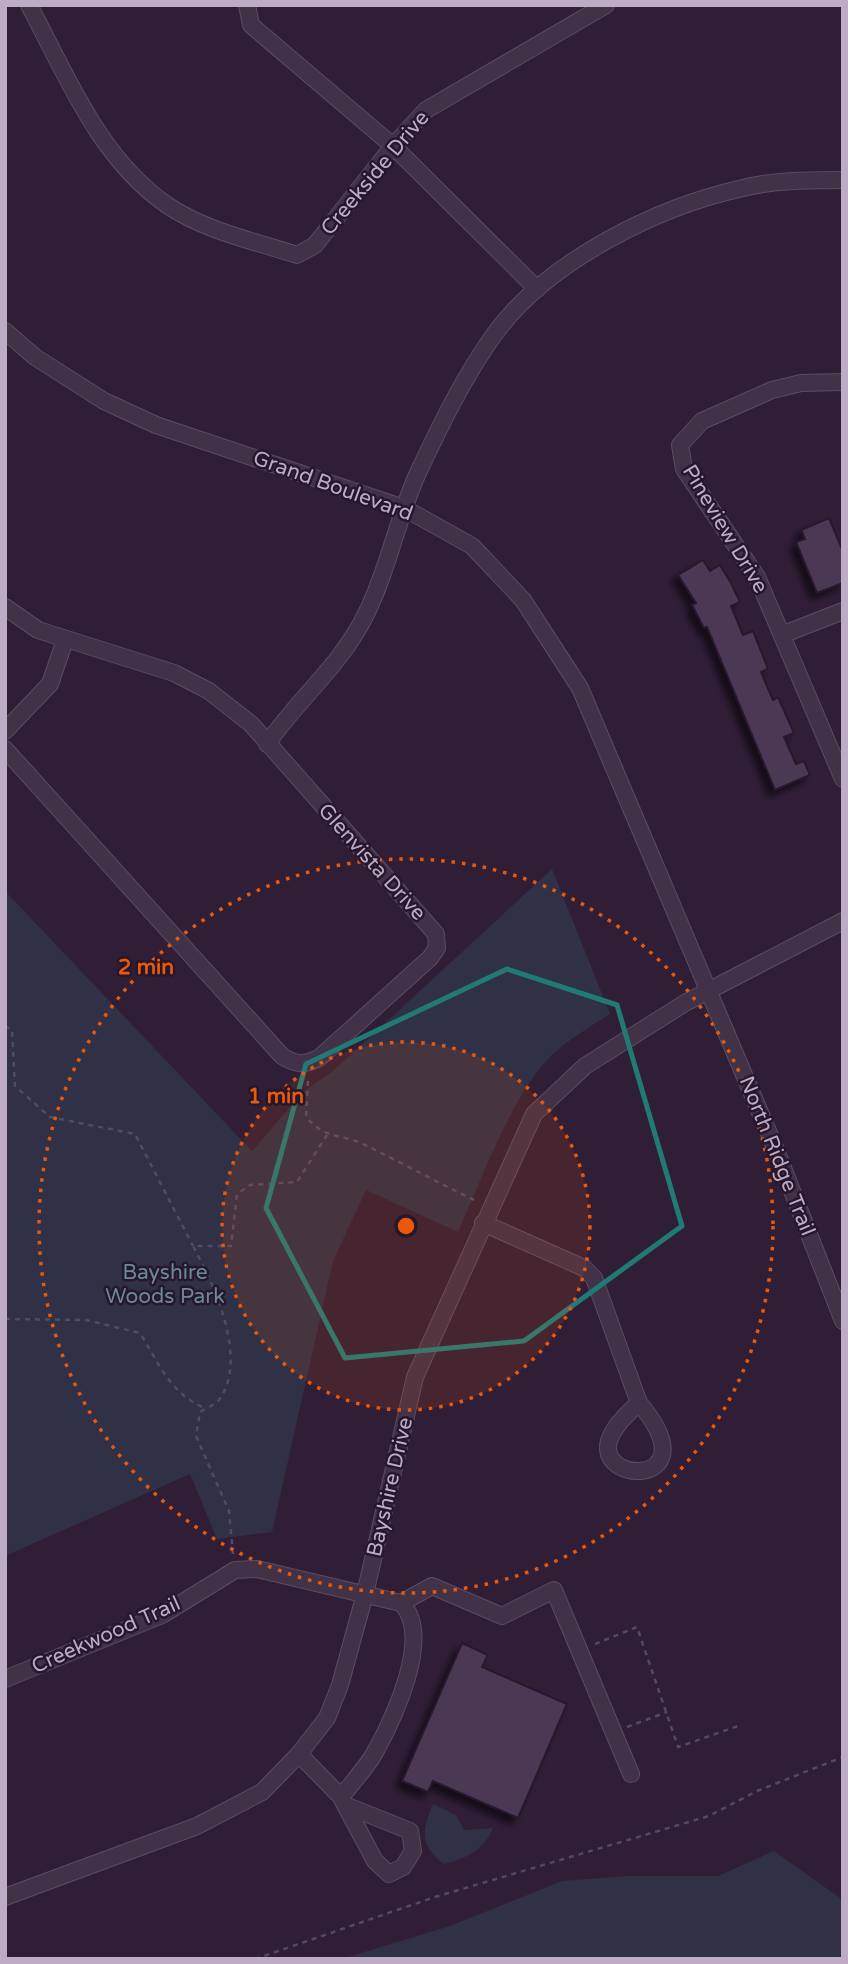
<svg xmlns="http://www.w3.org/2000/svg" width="848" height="1964" viewBox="0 0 848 1964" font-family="'Varela Round',sans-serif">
	<defs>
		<filter id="shadow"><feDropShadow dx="-6" dy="6" stdDeviation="3.5" flood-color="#0009"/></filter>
	</defs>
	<rect width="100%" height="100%" fill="#301e37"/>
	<!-- green -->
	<g fill="#303047">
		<path d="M552,869L610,1014C590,1027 569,1039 552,1055C511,1095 482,1179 458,1232L366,1190L333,1261L272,1532L217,1539L190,1474L5,1556V891L252,1151L304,1091L332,1072Z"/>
		<path d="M433,1804L456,1815L464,1830L493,1828C483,1851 467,1858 444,1864C420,1845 421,1832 433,1804Z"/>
		<polygon points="774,1851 843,1900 843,1959 341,1959 450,1926 562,1881 626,1876 718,1876"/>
	</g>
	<!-- building -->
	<g fill="#4c3755" stroke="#28192e" stroke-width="2" filter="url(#shadow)">
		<polygon points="829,518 843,551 843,583 817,593 796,542 805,539 801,530"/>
		<polygon points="703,560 710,571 720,565 731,583 740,602 731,606 743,635 753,631 768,669 761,672 773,700 778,697 794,733 784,737 796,764 804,761 810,775 775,790 707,627 704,628 692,605 696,603 678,575"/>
		<polygon points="462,1643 488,1655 482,1667 567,1704 518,1818 433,1781 428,1792 402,1781"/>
	</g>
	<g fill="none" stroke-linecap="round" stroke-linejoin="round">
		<defs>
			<g id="minor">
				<path d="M29,5C67,76 99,158 167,205C205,231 254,241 297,255L315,245L393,146L426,110L606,5"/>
				<polyline points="247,5 251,25 393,146 537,289"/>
				<polyline points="5,331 35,357 104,401 156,425 404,508 472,546 523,600 580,688 776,1150 843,1321"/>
				<polyline points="843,382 801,383 772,390 702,421 680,445 684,469 757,577 843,779"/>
				<path d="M5,607L38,630L174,673L209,691L251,724L436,934L437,948L430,958L319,1058C304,1065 296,1065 282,1056L5,749"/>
				<polyline points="784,634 843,611"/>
				<polyline points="5,731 50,684 65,640"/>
				<path d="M267,744C298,699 342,664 366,614C388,570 397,520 417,475C440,426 464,376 496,332C550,260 657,207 743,188C775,180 810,180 843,180"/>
				<polyline points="483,1223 584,1268 594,1278 639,1403"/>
				<path d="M639,1403C715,1492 581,1485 613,1432C619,1421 630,1411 639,1403Z"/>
				<polyline points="401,1603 432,1586 502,1616 554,1590 631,1774"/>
				<path d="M5,1679L162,1615L235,1570L257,1569L401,1603C434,1635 393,1720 374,1754C365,1769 352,1783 341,1797"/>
				<polyline points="299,1754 341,1797 345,1805 375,1861 389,1874 403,1867 413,1851 410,1831 345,1805"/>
				<polyline points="5,1897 197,1826 262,1792 299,1754 327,1718 340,1685 365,1594 415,1377 534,1114 585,1066 685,1003 843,921"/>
			</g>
		</defs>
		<!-- minor casing -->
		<use href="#minor" stroke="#5c4c63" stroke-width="18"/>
		<!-- path -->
		<g stroke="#524a64" stroke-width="2.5" stroke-dasharray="5 5" stroke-linecap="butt">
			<polyline points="5,1026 12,1030 15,1086 50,1117 135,1134 193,1246"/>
			<path d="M308,1081L306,1117C326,1140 339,1133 363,1144C400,1162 437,1182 474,1200"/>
			<path d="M5,1319L86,1320L140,1333C158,1362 171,1395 205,1408"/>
			<path d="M233,1554L229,1511L196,1436L200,1412C206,1408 215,1405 219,1400C249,1359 214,1285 193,1246H231L237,1194L250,1185L297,1182L327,1135"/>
			<polyline points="595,1644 637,1627 678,1747 738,1726"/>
			<polyline points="627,1727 667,1712"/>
			<polyline points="255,1959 435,1897 709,1816 757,1791 843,1757"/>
		</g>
		<!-- minor -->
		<use href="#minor" stroke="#413248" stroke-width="16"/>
	</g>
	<!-- marked area -->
	<path fill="none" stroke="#207b77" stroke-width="5" stroke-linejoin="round" d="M507,969L617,1005L682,1226L524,1341L345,1358L266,1208L306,1064Z"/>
	<!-- distance rings -->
	<circle cx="406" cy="1226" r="184" fill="#e8590c" fill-opacity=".12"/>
	<g fill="none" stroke="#e8590c" stroke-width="3.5" stroke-dasharray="3.5 7">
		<circle cx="406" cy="1226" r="184"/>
		<circle cx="406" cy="1226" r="367"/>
	</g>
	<g text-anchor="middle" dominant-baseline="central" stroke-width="5" stroke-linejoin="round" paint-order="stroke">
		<!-- street labels -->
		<g font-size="21" fill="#beabc5" stroke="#26172c">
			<text transform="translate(375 173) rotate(-50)">Creekside Drive</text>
			<text transform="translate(333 486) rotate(20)">Grand Boulevard</text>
			<text transform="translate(725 529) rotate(59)">Pineview Drive</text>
			<text transform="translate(372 862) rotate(48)">Glenvista Drive</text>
			<text transform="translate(777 1156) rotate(68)">North Ridge Trail</text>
			<text transform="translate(390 1487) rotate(-77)">Bayshire Drive</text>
			<text transform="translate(106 1635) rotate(-24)">Creekwood Trail</text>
		</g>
		<!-- park labels -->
		<g font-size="21" fill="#6a899b" stroke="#26172c">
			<text x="165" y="1272">Bayshire<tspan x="165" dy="24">Woods Park</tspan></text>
		</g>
	</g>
	<circle cx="406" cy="1226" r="10" fill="#e8590c" stroke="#26172c" stroke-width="3.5"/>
	<g font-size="21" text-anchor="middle" font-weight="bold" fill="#e8590c" stroke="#26172c" stroke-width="5" stroke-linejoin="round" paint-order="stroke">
		<text x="146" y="974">2 min</text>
		<text x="276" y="1103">1 min</text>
	</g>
	<!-- border -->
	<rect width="848" height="1964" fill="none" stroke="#beabc5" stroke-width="14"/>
</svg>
